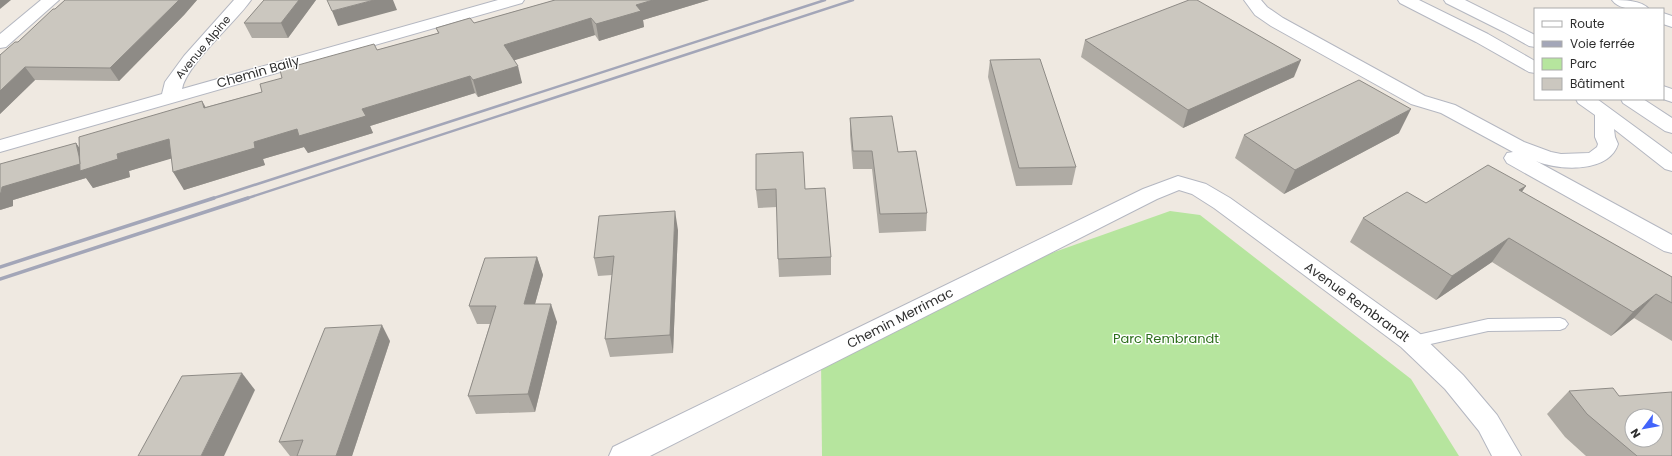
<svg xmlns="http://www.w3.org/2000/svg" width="1672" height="456" viewBox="0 0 1672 456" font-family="Poppins,sans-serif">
	<rect width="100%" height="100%" fill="#efe9e1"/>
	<!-- green -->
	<polygon fill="#b6e59e" points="1170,211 1200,215 1411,379 1459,456 822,456 821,357 984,277"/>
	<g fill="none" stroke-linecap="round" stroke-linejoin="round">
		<defs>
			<polygon id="service" points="1560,318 1565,320 1568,324 1565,328 1560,330 1488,331 1413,348 1407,346 1405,342 1407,338 1413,336 1488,319"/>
			<g id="minor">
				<polygon points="41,0 59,0 6,47 0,48 0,34"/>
				<path d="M234,0H251C236,22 186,65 182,89L498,0H524L522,3L0,152V140L162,94L165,82L184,56Z"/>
				<polygon points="1178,176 1206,184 1230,198 1419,333 1463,375 1497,415 1521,456 1492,456 1479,431 1445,389 1401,347 1214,208 1192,194 1179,190 1157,199 650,456 609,456 613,447 1143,189"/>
			</g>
			<g id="secondary">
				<path d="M1244,0H1261L1267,7L1283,18L1425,96L1455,105L1524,142L1551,152L1561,154L1589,153L1597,147L1598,144L1595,137V115L1578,103L1576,99H1597L1672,154V171L1665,169L1614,129L1615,137L1618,144C1609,173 1559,171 1536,161L1672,235V253L1664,251L1507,163L1504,158L1507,153L1513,152L1441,113L1411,104L1271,26L1255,15Z"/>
				<polygon points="1398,0 1419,0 1488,34 1535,61 1535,73 1529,72 1476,42 1400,3"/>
				<polygon points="1444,0 1465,0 1535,35 1535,47 1529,46 1504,32 1446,3"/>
				<path d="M1612,0C1624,0 1641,0 1649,9C1637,9 1620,11 1612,0Z"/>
				<polygon points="1663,13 1672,16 1672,27 1663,24"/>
				<polygon points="1663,86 1672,89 1672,102 1663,99"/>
				<polygon points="1621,99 1643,99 1672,118 1672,133 1665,131 1623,103"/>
			</g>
		</defs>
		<!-- service casing -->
		<use href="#service" stroke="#b4b7c1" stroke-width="2"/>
		<!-- minor casing -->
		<use href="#minor" stroke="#b4b7c1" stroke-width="2"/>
		<!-- secondary casing -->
		<use href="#secondary" stroke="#b4b7c1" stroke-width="2"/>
		<!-- service -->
		<use href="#service" fill="#fff" fill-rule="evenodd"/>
		<!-- minor -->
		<use href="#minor" fill="#fff" fill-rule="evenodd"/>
		<!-- secondary -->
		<use href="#secondary" fill="#fff" fill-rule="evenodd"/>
		<!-- rail-far1 -->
		<g stroke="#a3a6b8" stroke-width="2.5">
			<polyline points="211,199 825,0"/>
			<polyline points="245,199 853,0"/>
		</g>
		<!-- rail -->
		<g stroke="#a3a6b8" stroke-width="3.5">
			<polyline points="0,267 214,198"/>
			<polyline points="0,279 248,198"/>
		</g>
	</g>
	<!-- wall -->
	<g fill="#afaba4">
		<polygon points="65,0 197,0 184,15 119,81 35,80 0,114 0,55 18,42"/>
		<polygon points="264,0 316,0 288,38 252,38 244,23"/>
		<polygon points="555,0 709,0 643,20 644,27 599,41 595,35 514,60 522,83 478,97 475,93 370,126 373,133 308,153 304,147 263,159 265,165 184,190 171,158 129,171 130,177 93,188 86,178 13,200 13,206 0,210 76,143 79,148 206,107 262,92 377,50 438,33 436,28 474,23"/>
		<polygon points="1085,40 1294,77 1183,128 1081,57"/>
		<polygon points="990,60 1076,167 1072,185 1016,186 988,77"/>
		<polygon points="850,118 898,152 927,213 926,231 879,233 872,169 853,169 850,135"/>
		<polygon points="1399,133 1284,194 1235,158 1244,135"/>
		<polygon points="756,154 805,189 831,257 831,275 779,277 778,259 777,207 758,208 756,190"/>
		<polygon points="1526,186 1521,192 1672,277 1672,341 1634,318 1611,336 1492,262 1436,300 1350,242 1363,218 1426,203"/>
		<polygon points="678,230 673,353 610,357 605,339 612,275 598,276 594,258"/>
		<polygon points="537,257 543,275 535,304 557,322 535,412 476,414 468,396 490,324 477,324 469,306"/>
		<polygon points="390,341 352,456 290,456 279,442"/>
		<polygon points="1569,391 1619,396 1672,456 1586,456 1565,437 1547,414"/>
	</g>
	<!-- shaded-wall -->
	<g fill="#8e8b86">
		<polygon points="0,0 11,0 0,9"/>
		<polygon points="179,0 197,0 184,15 119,81 110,68"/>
		<polygon points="299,0 316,0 288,38 281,23"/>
		<polygon points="374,0 393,0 397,10 338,26 332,11"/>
		<polygon points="653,0 709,0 643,20 644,27 599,41 596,24 636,5"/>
		<polygon points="591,18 595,35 509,62 504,45"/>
		<polygon points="1301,60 1294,77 1183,128 1188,110"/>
		<polygon points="518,66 522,83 478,97 473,80"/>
		<polygon points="25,67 35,80 0,114 0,91"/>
		<polygon points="470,76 475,93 370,126 373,133 308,153 304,147 263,159 265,165 184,190 173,172 254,142"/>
		<polygon points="202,101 212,118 204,108"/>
		<polygon points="1411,109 1399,133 1284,194 1295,170"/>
		<polygon points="169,139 180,156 129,171 130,177 93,188 86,178 13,200 13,206 0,210 0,193 2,187 76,143 85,156 117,154"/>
		<polygon points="1526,186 1509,210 1519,190"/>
		<polygon points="675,211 678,230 673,353 670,335"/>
		<polygon points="1509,238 1492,262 1436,300 1452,276"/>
		<polygon points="537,257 543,275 530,322 524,304"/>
		<polygon points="1656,294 1634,318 1611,336 1633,312"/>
		<polygon points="551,304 557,322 535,412 528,394"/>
		<polygon points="382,325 390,341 352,456 336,456"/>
		<polygon points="242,373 255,390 224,456 201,456"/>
	</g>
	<!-- building -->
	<g fill="#cbc7bf" stroke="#8e8b86" fill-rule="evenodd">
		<polygon points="65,0 179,0 110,68 25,67 0,91 0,55 15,42 18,42 53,9 55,9"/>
		<polygon points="264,0 299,0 281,23 244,23"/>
		<polygon points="327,0 374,0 332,11"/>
		<polygon points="555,0 653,0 636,5 641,11 596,24 591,18 504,45 518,66 473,80 470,76 362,109 366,116 299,136 297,129 254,142 255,148 173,172 169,139 117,154 118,159 80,171 79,137 202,101 204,108 262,92 260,84 282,78 280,70 374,44 377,50 439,33 436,28 470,18 474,23"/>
		<polygon points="1189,0 1197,0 1301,60 1188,110 1085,40"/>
		<polygon points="1040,59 1076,167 1019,168 990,60"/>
		<polygon points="1359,80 1411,109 1295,170 1244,135"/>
		<polygon points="892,116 898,152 916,151 927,213 880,214 872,151 853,151 850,118"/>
		<polygon points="76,143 79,156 80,164 2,187 1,193 0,193 0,164"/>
		<polygon points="803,152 805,189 825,188 831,257 778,259 776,189 756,190 756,154"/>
		<polygon points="1488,165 1526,186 1519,190 1672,277 1672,303 1656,294 1633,312 1509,238 1452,276 1363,218 1407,192 1426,203"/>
		<polygon points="675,211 670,335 605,339 614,256 594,258 599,216"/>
		<polygon points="537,257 524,304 551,304 528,394 468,396 496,306 469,306 485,258"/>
		<polygon points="382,325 336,456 297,456 303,440 279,442 325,328"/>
		<polygon points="242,373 201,456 138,456 182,376"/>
		<path d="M1613,388L1619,396L1672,392V456H1637L1587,414L1569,391ZM1632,416H1656V440H1632Z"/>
	</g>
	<g text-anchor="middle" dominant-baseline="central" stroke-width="3" stroke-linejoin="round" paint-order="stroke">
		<!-- far-street labels -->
		<g font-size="11" fill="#2e2e2e" stroke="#fff">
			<text transform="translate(203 47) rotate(-50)">Avenue Alpine</text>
		</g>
		<!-- street labels -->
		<g font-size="13" fill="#2e2e2e" stroke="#fff">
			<text transform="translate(258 72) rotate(-16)">Chemin Baily</text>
			<text transform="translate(1357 302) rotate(36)">Avenue Rembrandt</text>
			<text transform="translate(900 318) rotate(-27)">Chemin Merrimac</text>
		</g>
		<!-- park labels -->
		<g font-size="13" fill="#2c6e1b" stroke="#fff">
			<text x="1166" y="338">Parc Rembrandt</text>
		</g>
	</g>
	<!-- legend -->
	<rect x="1534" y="8" width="130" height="92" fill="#ffffff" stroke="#ababab"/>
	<rect x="1542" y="21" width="20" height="6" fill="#ffffff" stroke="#ababab"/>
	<text x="1570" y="28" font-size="12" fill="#2e2e2e">Route</text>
	<rect x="1542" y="41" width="20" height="6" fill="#a3a6b8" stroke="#ababab"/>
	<text x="1570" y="48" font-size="12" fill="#2e2e2e">Voie ferrée</text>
	<rect x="1542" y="58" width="20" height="12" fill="#b6e59e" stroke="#ababab"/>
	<text x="1570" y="68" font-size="12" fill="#2e2e2e">Parc</text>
	<rect x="1542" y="78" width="20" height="12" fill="#cbc7bf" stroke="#ababab"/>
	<text x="1570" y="88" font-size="12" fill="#2e2e2e">Bâtiment</text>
	<!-- north arrow -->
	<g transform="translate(1644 428) rotate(238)"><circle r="19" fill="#ffffff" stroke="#ababab"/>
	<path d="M0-3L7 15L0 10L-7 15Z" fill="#4264fb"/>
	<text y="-6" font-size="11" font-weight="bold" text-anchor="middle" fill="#2e2e2e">N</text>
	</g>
</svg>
